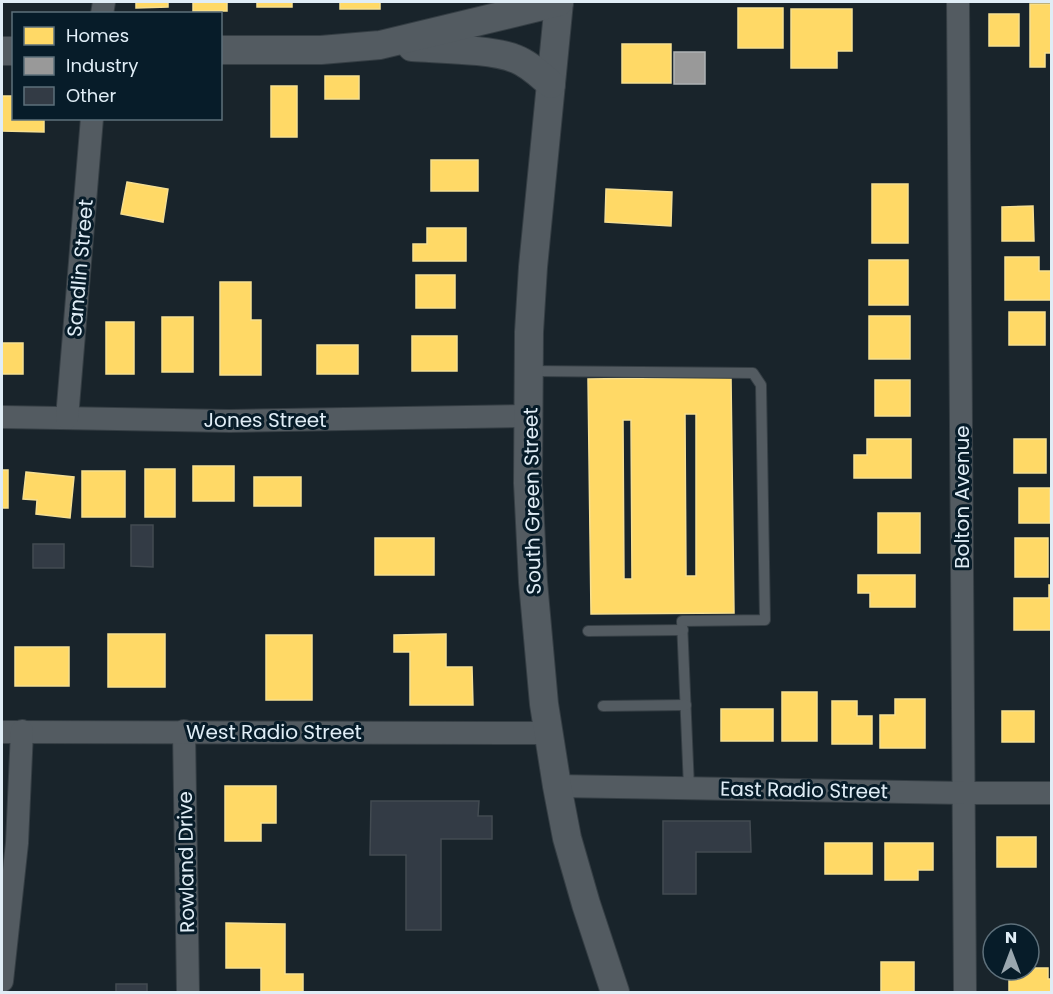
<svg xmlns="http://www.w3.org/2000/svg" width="1053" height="994" viewBox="0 0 1053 994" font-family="Poppins,sans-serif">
	<rect width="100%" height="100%" fill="#19242b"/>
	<!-- homes -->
	<g fill="#ffd966" stroke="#f6df91" stroke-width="1.5" fill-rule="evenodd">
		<polygon points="136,2 168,2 168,7 136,8"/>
		<rect x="193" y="2" width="34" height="9"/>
		<rect x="257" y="2" width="35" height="5"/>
		<rect x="340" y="2" width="40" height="7"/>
		<polygon points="1030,4 1052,4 1052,53 1045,53 1045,67 1030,67"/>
		<rect x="738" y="8" width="45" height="40"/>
		<polygon points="791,9 852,9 852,51 837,51 837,68 791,68"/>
		<rect x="989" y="14" width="30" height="32"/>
		<rect x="622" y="44" width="49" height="39"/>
		<rect x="325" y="76" width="34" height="23"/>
		<rect x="271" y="86" width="26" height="51"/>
		<polygon points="2,96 14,96 14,118 44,118 44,132 2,131"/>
		<rect x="431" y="160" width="47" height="31"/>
		<polygon points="127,182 168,189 163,222 121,214"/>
		<rect x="872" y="184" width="36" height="59"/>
		<polygon points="606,189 672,192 671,226 605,222"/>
		<polygon points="1033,206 1034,241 1002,241 1002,207"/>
		<polygon points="427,228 466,228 466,261 413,261 413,244 427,244"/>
		<polygon points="1005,257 1039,257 1039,271 1052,271 1052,300 1005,300"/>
		<rect x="869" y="260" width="39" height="45"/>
		<rect x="416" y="275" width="39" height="33"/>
		<polygon points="220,282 251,282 251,320 261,320 261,375 220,375"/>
		<rect x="1009" y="312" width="36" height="33"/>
		<rect x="869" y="316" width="41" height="43"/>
		<rect x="162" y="317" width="31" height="55"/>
		<rect x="106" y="322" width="28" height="52"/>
		<rect x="412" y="336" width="45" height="35"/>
		<rect x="2" y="343" width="21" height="31"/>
		<rect x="317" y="345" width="41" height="29"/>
		<path d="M731,377L734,613L591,614L588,379ZM685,414H696V576H686ZM623,420H631L632,579H624Z"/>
		<rect x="875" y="380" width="35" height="36"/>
		<polygon points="867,439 911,439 911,478 854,478 854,455 867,455"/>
		<rect x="1014" y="439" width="32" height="34"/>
		<rect x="193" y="466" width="41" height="35"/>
		<rect x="145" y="469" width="30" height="48"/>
		<rect x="2" y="470" width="6" height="38"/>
		<rect x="82" y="471" width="43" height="46"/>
		<polygon points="26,472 74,477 70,518 36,514 37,500 23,499"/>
		<rect x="254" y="477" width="47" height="29"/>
		<rect x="1019" y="488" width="31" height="35"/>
		<rect x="878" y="513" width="42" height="40"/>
		<rect x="375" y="538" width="59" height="37"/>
		<rect x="1015" y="538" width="33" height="39"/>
		<polygon points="858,575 915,575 915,607 870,607 870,593 858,593"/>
		<polygon points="1049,585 1052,585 1052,630 1014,630 1014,598 1049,598"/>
		<rect x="108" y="634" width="57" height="53"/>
		<polygon points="446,634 446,667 472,667 473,705 410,705 410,652 394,652 394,635"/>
		<rect x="266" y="635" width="46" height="65"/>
		<rect x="15" y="647" width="54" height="39"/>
		<rect x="782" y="692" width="35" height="49"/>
		<polygon points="895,699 925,699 925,748 880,748 880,715 895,715"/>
		<polygon points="832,701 857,701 857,716 872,716 872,744 832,744"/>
		<rect x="721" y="709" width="52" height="32"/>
		<rect x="1002" y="711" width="32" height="31"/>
		<polygon points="225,786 276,786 276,823 261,823 261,841 225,841"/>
		<rect x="997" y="837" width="39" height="30"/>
		<rect x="825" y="843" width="47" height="31"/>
		<polygon points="885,843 933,843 933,870 918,870 918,880 885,880"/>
		<polygon points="226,923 285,924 285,974 303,974 303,992 261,992 261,968 226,968"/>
		<rect x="881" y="962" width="33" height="30"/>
		<polygon points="1029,968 1048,968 1048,979 1052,979 1052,992 1009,992 1009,970 1029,970"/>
	</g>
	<!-- industry -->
	<rect fill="#999" stroke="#aeb2b5" stroke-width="1.5" x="674" y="52" width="31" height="32"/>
	<!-- building -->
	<g fill="#333b45" stroke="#434b52" stroke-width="1.5">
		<polygon points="131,525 153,525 153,567 131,566"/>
		<rect x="33" y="544" width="31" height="24"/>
		<polygon points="371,801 479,801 478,816 492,816 492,839 441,839 441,930 406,930 406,855 370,855"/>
		<polygon points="663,821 750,821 751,852 696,852 696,894 663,894"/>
		<rect x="116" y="984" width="31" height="8"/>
	</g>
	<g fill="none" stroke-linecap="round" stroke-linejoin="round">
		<defs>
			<g id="service">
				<polyline points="530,371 753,373 761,385 765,620 682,621 689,788"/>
				<polyline points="588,631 683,630"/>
				<polyline points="603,706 686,705"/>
			</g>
			<g id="minor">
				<polyline points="958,2 965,992"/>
				<polyline points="102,14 104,2"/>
				<polyline points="2,417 230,421 528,416"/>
				<polyline points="67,418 92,118"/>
				<polyline points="184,731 188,992"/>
				<polyline points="2,732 547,733"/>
				<polyline points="557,786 964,793 1052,793"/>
				<polyline points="2,981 17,843 22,731"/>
			</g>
			<g id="tertiary">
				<polyline points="559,2 533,267 529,332 528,483 533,582 544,704 557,786 567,838 586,904 615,992"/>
				<path d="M412,47C439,49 492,49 516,59C529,64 540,75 551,84"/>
				<polyline points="220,50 321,50 380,45 559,2"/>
				<polyline points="2,51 14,51"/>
			</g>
		</defs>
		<!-- service casing -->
		<use href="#service" stroke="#353e44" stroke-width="12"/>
		<!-- minor casing -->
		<use href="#minor" stroke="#353e44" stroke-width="24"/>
		<!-- tertiary casing -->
		<use href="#tertiary" stroke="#353e44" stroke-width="30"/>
		<!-- service -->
		<use href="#service" stroke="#535b61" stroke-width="10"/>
		<!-- minor -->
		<use href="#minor" stroke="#535b61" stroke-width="22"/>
		<!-- tertiary -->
		<use href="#tertiary" stroke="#535b61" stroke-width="28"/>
	</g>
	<g text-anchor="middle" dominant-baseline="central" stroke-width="6" stroke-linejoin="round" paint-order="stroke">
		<!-- street labels -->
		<g font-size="20" fill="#e0edf6" stroke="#071c29">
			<text transform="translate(80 268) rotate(-85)">Sandlin Street</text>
			<text x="265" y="420">Jones Street</text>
			<text transform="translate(962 497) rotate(-90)">Bolton Avenue</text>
			<text transform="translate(532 501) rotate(-91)">South Green Street</text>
			<text x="274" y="732">West Radio Street</text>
			<text transform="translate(804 790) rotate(1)">East Radio Street</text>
			<text transform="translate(186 862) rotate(-91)">Rowland Drive</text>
		</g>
	</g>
	<!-- border -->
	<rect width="1053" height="994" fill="none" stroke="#e0edf6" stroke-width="6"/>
	<!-- legend -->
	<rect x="12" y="12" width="210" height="108" fill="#071c29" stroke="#5e707b" stroke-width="1.5"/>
	<rect x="24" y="27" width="30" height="18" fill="#ffd966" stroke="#5e707b" stroke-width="1.5"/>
	<text x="66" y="42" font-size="18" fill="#e0edf6">Homes</text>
	<rect x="24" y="57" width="30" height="18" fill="#999999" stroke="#5e707b" stroke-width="1.5"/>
	<text x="66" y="72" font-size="18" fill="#e0edf6">Industry</text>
	<rect x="24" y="87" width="30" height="18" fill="#333b45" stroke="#5e707b" stroke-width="1.5"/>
	<text x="66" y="102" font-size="18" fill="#e0edf6">Other</text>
	<!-- north arrow -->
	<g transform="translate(1011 952)"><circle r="28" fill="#071c29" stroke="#5e707b" stroke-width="1.5"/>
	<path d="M0-4.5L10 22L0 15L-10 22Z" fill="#9aa7af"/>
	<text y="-9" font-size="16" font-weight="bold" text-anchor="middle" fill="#e0edf6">N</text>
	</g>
</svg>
